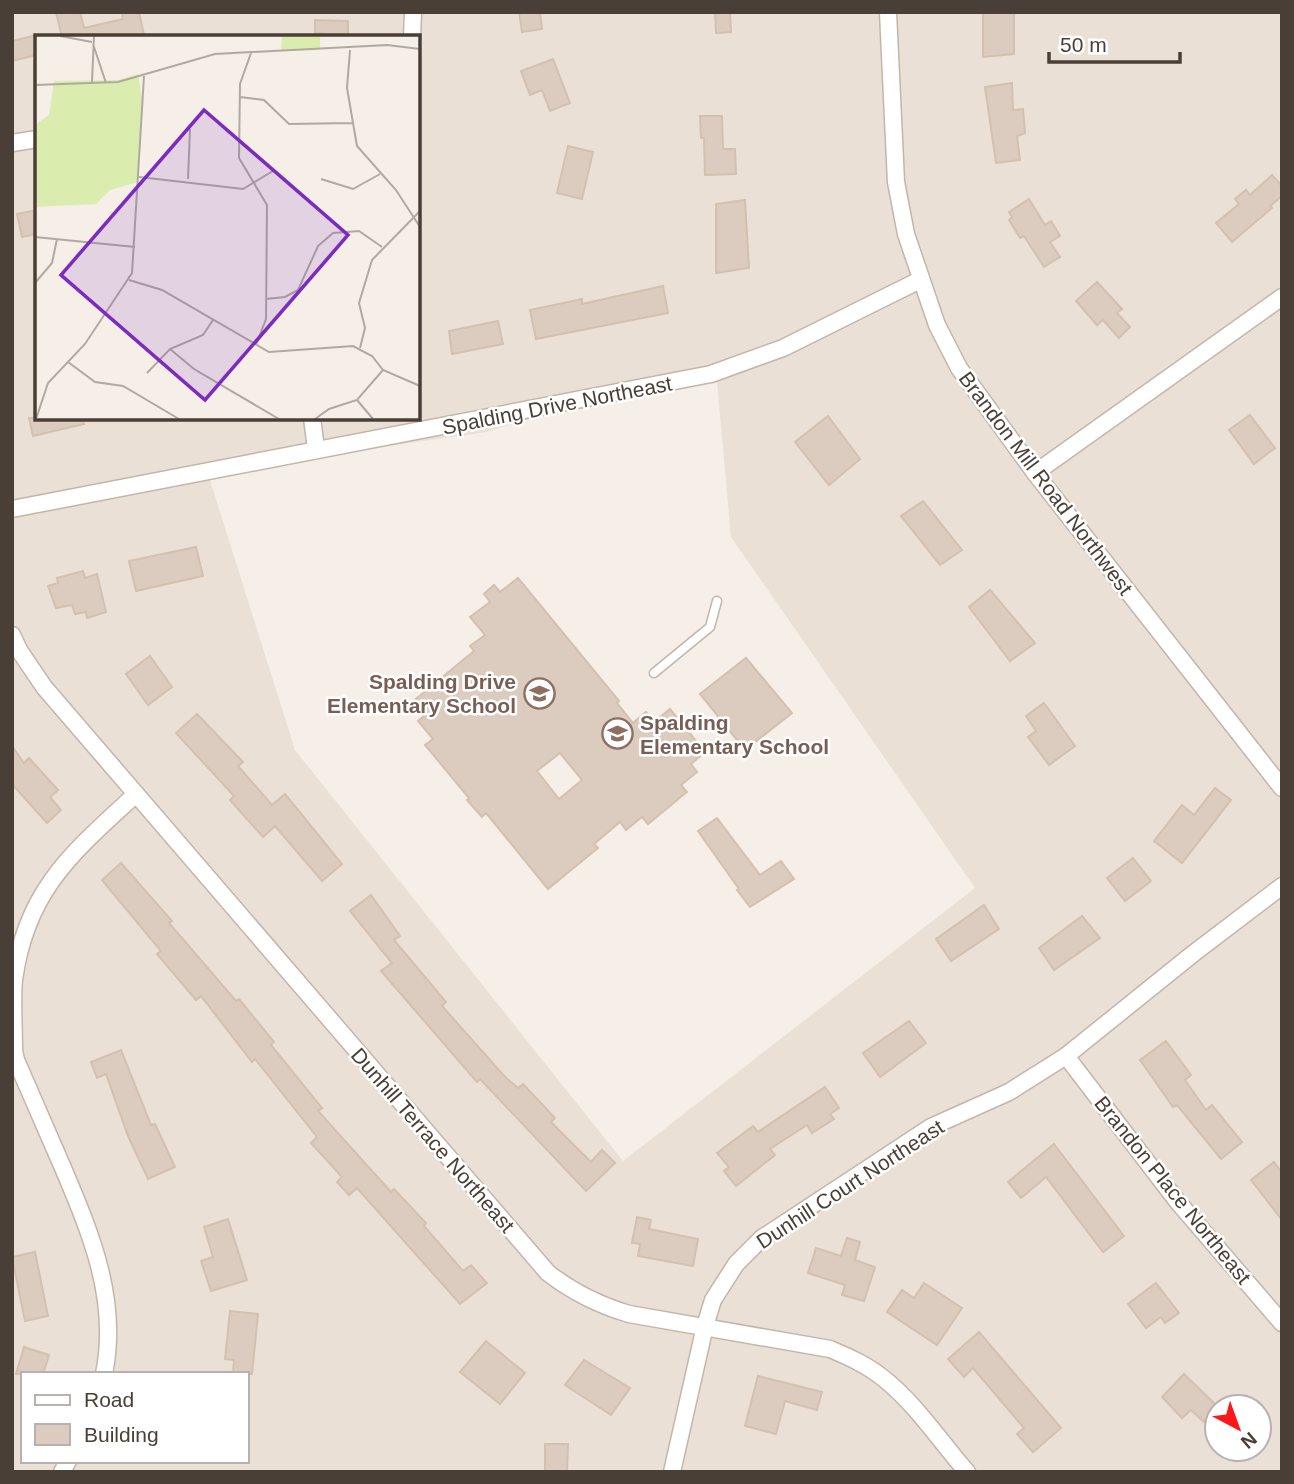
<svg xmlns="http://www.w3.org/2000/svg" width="1294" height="1484" viewBox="0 0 1294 1484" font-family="Helvetica,sans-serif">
	<rect width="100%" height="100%" fill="#f6efe8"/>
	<!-- residential -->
	<path fill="#eae0d6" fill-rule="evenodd" d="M12,12H1282V1472H12ZM37,37H418V418H37ZM717,382L731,537L975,888L623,1161L295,750L209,477L298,459L487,432L619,391ZM23,1374H247V1461H23ZM1217,1407H1259V1449H1217Z"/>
	<!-- building -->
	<g fill="#dbccbf" stroke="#d4c0af" stroke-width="2" fill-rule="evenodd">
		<polygon points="56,12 80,12 84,28 123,19 122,12 139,12 144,35 62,37"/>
		<polygon points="519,12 540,12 542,29 522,32"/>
		<polygon points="715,12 730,12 731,32 716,33"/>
		<polygon points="983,12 1014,12 1014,54 983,57"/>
		<polygon points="315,20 348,21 348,37 325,37 325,34 315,33"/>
		<polygon points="37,35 37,55 12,61 12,41"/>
		<polygon points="553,59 570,103 550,111 542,90 530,95 521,71"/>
		<polygon points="1012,83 1013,110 1023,109 1025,133 1017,136 1020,160 996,163 985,87"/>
		<polygon points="700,116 722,116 723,149 735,149 736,174 705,175 704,138 701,138"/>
		<polygon points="568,146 593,152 582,199 557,193"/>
		<polygon points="1272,175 1282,186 1282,196 1270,206 1272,208 1232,242 1216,223 1239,204 1235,199 1246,190 1250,195"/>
		<polygon points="1029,199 1045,225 1051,221 1060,236 1050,242 1060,257 1044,267 1024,236 1020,238 1009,220 1012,217 1009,212"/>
		<polygon points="745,200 749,268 716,273 716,204"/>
		<polygon points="37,210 37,234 22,237 17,214"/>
		<polygon points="1097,282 1122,309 1117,313 1130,327 1119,338 1103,320 1097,325 1076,301"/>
		<polygon points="663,286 668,313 536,339 530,310 582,299 582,304"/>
		<polygon points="498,321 503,344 452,354 449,331"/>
		<polygon points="1250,415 1275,448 1254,464 1229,430"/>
		<polygon points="828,416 860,459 829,485 795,442"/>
		<polygon points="29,418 83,418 84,424 33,436"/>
		<polygon points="923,501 962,550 940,565 901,516"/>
		<polygon points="196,547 203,576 136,591 129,561"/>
		<polygon points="83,571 85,578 97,574 106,612 87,618 86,612 75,614 72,605 56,608 48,586 58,583 57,578"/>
		<path d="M518,578L619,701L617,703L633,723L646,712L654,722L670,709L705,752L691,764L697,772L681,785L687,792L648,824L642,817L626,830L620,822L594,844L598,848L548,889L486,813L482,817L467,800L469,798L425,745L433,739L418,721L424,716L412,702L474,651L470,646L485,635L470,617L490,602L484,594L494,585L500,592ZM560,753L582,780L559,799L537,771Z"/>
		<polygon points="990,590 1035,643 1010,661 969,607"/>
		<polygon points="150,656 172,687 148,705 126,674"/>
		<polygon points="746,658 792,713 745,750 700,694"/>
		<polygon points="1044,703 1075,746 1049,765 1028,737 1036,731 1026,716"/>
		<polygon points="197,714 243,762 238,766 272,805 285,794 342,864 322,881 275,826 263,837 230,800 234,796 176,733"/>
		<polygon points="12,746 24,763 29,758 58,790 50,797 61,810 47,823 12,784"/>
		<polygon points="1215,788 1231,800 1182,863 1154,841 1182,805 1194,815"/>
		<polygon points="717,818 760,875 781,861 794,879 750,907 737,890 739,889 698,831"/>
		<polygon points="1133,858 1151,881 1125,901 1107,878"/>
		<polygon points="121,863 172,921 169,923 236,1001 239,999 274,1042 271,1045 322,1108 318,1111 391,1192 394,1189 426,1223 424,1226 463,1271 471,1265 487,1283 460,1304 357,1188 349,1195 337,1182 342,1177 311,1143 317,1137 255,1059 252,1062 201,996 196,1000 157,954 161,951 102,880"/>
		<polygon points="371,895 400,936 394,940 446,1002 442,1006 506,1078 518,1088 523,1084 555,1118 551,1122 591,1162 602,1150 615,1163 586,1191 480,1079 477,1082 381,971 392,963 350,911"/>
		<polygon points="984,905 999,929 951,961 936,939"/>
		<polygon points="1082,916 1100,938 1054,970 1039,948"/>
		<polygon points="909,1021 926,1043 880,1077 863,1053"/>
		<polygon points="1166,1041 1191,1075 1185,1080 1206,1110 1212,1105 1242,1142 1221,1159 1177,1105 1173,1107 1140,1060"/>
		<polygon points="121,1050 151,1125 155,1124 175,1167 148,1179 128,1136 106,1074 97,1078 91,1062"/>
		<polygon points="825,1087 839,1108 830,1114 834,1119 812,1133 807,1125 770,1149 775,1155 736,1186 724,1171 729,1167 717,1153 753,1126 758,1132"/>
		<polygon points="1054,1144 1124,1236 1103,1252 1046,1177 1021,1198 1008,1182"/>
		<polygon points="1274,1162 1282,1173 1282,1220 1251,1180"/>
		<polygon points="637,1217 651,1220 649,1229 698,1239 693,1266 638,1256 640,1244 632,1243"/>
		<polygon points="228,1219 247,1280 211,1291 201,1261 213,1257 204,1227"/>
		<polygon points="847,1238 860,1242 855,1260 875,1267 864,1301 842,1295 845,1285 808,1273 816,1248 841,1256"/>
		<polygon points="35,1252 48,1316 25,1321 12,1257"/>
		<polygon points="924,1283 962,1308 937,1345 887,1312 902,1290 914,1298"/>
		<polygon points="1156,1283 1179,1313 1165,1323 1161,1317 1146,1328 1128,1304"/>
		<polygon points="230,1311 258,1314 252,1374 233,1374 234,1360 225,1359"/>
		<polygon points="979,1332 1061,1428 1033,1452 1017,1434 1024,1428 973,1368 964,1377 948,1359"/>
		<polygon points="486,1341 525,1373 500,1404 460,1372"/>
		<polygon points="24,1347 49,1355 43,1374 16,1374"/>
		<polygon points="584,1360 630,1388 611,1415 565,1385"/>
		<polygon points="1184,1374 1218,1407 1204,1422 1191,1410 1182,1418 1162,1397"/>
		<polygon points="758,1376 822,1392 817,1410 785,1401 776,1434 745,1426"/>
		<polygon points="545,1444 568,1444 567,1472 545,1472"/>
	</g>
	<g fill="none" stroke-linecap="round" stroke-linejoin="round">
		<defs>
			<polyline id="lane" points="654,673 710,627 717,601"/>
			<g id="street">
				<polyline points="888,12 896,182 906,234 937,325 959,368 1035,473 1282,788"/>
				<polyline points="412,37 413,12"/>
				<polyline points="12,143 37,139"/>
				<polyline points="312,418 316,449"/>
				<polyline points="1035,473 1282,297"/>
				<polyline points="12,509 711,374 783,348 920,280"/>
				<path d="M12,635L19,650L44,687L548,1273C574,1293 598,1305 629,1314L830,1349C849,1357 867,1365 883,1378C915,1403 940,1441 967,1472"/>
				<polyline points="1066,1056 1177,1201 1282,1323"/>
				<path d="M104,1374C119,1300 91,1234 63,1168C47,1132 32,1096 16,1060L14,1050C14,1027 12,1002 14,980C26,890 73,852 135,795"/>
				<polyline points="62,1472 68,1461"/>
				<polyline points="672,1472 705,1326 713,1300 736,1264 762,1238 931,1127 1009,1092 1066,1056 1194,953 1282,886"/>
			</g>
		</defs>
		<!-- lane casing -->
		<use href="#lane" stroke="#c2b6aa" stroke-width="11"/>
		<!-- street casing -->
		<use href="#street" stroke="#c2b6aa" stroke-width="19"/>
		<!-- lane -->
		<use href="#lane" stroke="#fff" stroke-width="8"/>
		<!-- street -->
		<use href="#street" stroke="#fff" stroke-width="16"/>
	</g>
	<!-- icons -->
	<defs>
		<symbol id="school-ring" viewBox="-11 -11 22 22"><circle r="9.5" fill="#fff" stroke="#8d6e63" stroke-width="1.5"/><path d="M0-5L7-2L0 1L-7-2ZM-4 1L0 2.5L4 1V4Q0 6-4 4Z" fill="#8d6e63"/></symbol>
	</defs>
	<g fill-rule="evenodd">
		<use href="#school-ring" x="522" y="676" width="35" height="35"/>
		<use href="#school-ring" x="600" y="716" width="35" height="35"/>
	</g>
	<g text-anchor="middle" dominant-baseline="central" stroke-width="5" stroke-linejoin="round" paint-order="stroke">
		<!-- street labels -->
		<g font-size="21" fill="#4a3f36" stroke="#fff">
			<text transform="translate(557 405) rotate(-11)">Spalding Drive Northeast</text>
			<text transform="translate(1046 483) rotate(53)">Brandon Mill Road Northwest</text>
			<text transform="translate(433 1140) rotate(49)">Dunhill Terrace Northeast</text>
			<text transform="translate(850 1184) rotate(-33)">Dunhill Court Northeast</text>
			<text transform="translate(1173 1190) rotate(51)">Brandon Place Northeast</text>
		</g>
		<!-- education labels -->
		<g font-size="21" font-weight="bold" fill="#785e54" stroke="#fff" text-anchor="end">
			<text x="516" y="681">Spalding Drive<tspan x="516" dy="24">Elementary School</tspan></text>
			<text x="640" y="722" text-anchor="start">Spalding<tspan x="640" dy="24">Elementary School</tspan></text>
		</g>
	</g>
	<!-- overview -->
	<g transform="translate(35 35)">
		<rect width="385" height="385" fill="#f6efe8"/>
		<path d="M247,1H285V15L246,16ZM103,39L108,70L103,147L75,155L61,169L0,172V90L14,80L19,46L83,45Z" fill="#dbedae"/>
		<path fill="none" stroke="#b1a9a1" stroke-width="2" d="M25,1L57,7M58,9L71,48M315,15L312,53L322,111L361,155L385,192M216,18L205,49L204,123L232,170L231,284L221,310M57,47L59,1M0,50L83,47L180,19L352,10L385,14M205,62L229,65L254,89L318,88M104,142L208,154L238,136M153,144L155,94M286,144L318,154L345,139M0,202L100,212M94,245L127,255L234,317L318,311L337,321L348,335L385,351M0,248L17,228L22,204M231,264L250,262L263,255L283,211L298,198L324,196L347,212M325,313L330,293L324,268L337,225L385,176M135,314L159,334L244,384M33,327L60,347L88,351L144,384M112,338L135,314L168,300L178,285M322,365L338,384M1,384L13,348L50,309L97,238L109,41M280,384L294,374L322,365L348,335"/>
		<path fill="#7b2cbf" fill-opacity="0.15" stroke="#7b2cbf" stroke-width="3.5" d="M169,75L313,200L170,365L26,240Z"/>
		<rect width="385" height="385" fill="none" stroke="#4a3f36" stroke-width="3.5"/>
	</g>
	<!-- border -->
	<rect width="1294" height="1484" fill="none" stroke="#4a3f36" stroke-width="28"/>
	<!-- legend -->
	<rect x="21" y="1372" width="228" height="91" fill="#ffffff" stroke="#b7b2af" stroke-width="2"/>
	<rect x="35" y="1395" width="35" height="10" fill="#ffffff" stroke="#b7b2af" stroke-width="2"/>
	<text x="84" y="1407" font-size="21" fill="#4a3f36">Road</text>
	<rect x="35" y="1424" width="35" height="21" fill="#dbccbf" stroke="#b7b2af" stroke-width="2"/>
	<text x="84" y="1442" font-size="21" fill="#4a3f36">Building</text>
	<!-- north arrow -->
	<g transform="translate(1238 1428) rotate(139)"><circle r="33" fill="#ffffff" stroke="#b7b2af" stroke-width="2"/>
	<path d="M0-5L12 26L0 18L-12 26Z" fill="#ff1618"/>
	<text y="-10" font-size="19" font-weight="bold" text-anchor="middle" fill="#4a3f36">N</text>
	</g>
	<!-- scale -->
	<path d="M1049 52v10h131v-10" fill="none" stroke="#4a3f36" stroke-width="3.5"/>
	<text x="1060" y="52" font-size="21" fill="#4a3f36" stroke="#ffffff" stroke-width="5" paint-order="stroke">50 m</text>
</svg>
